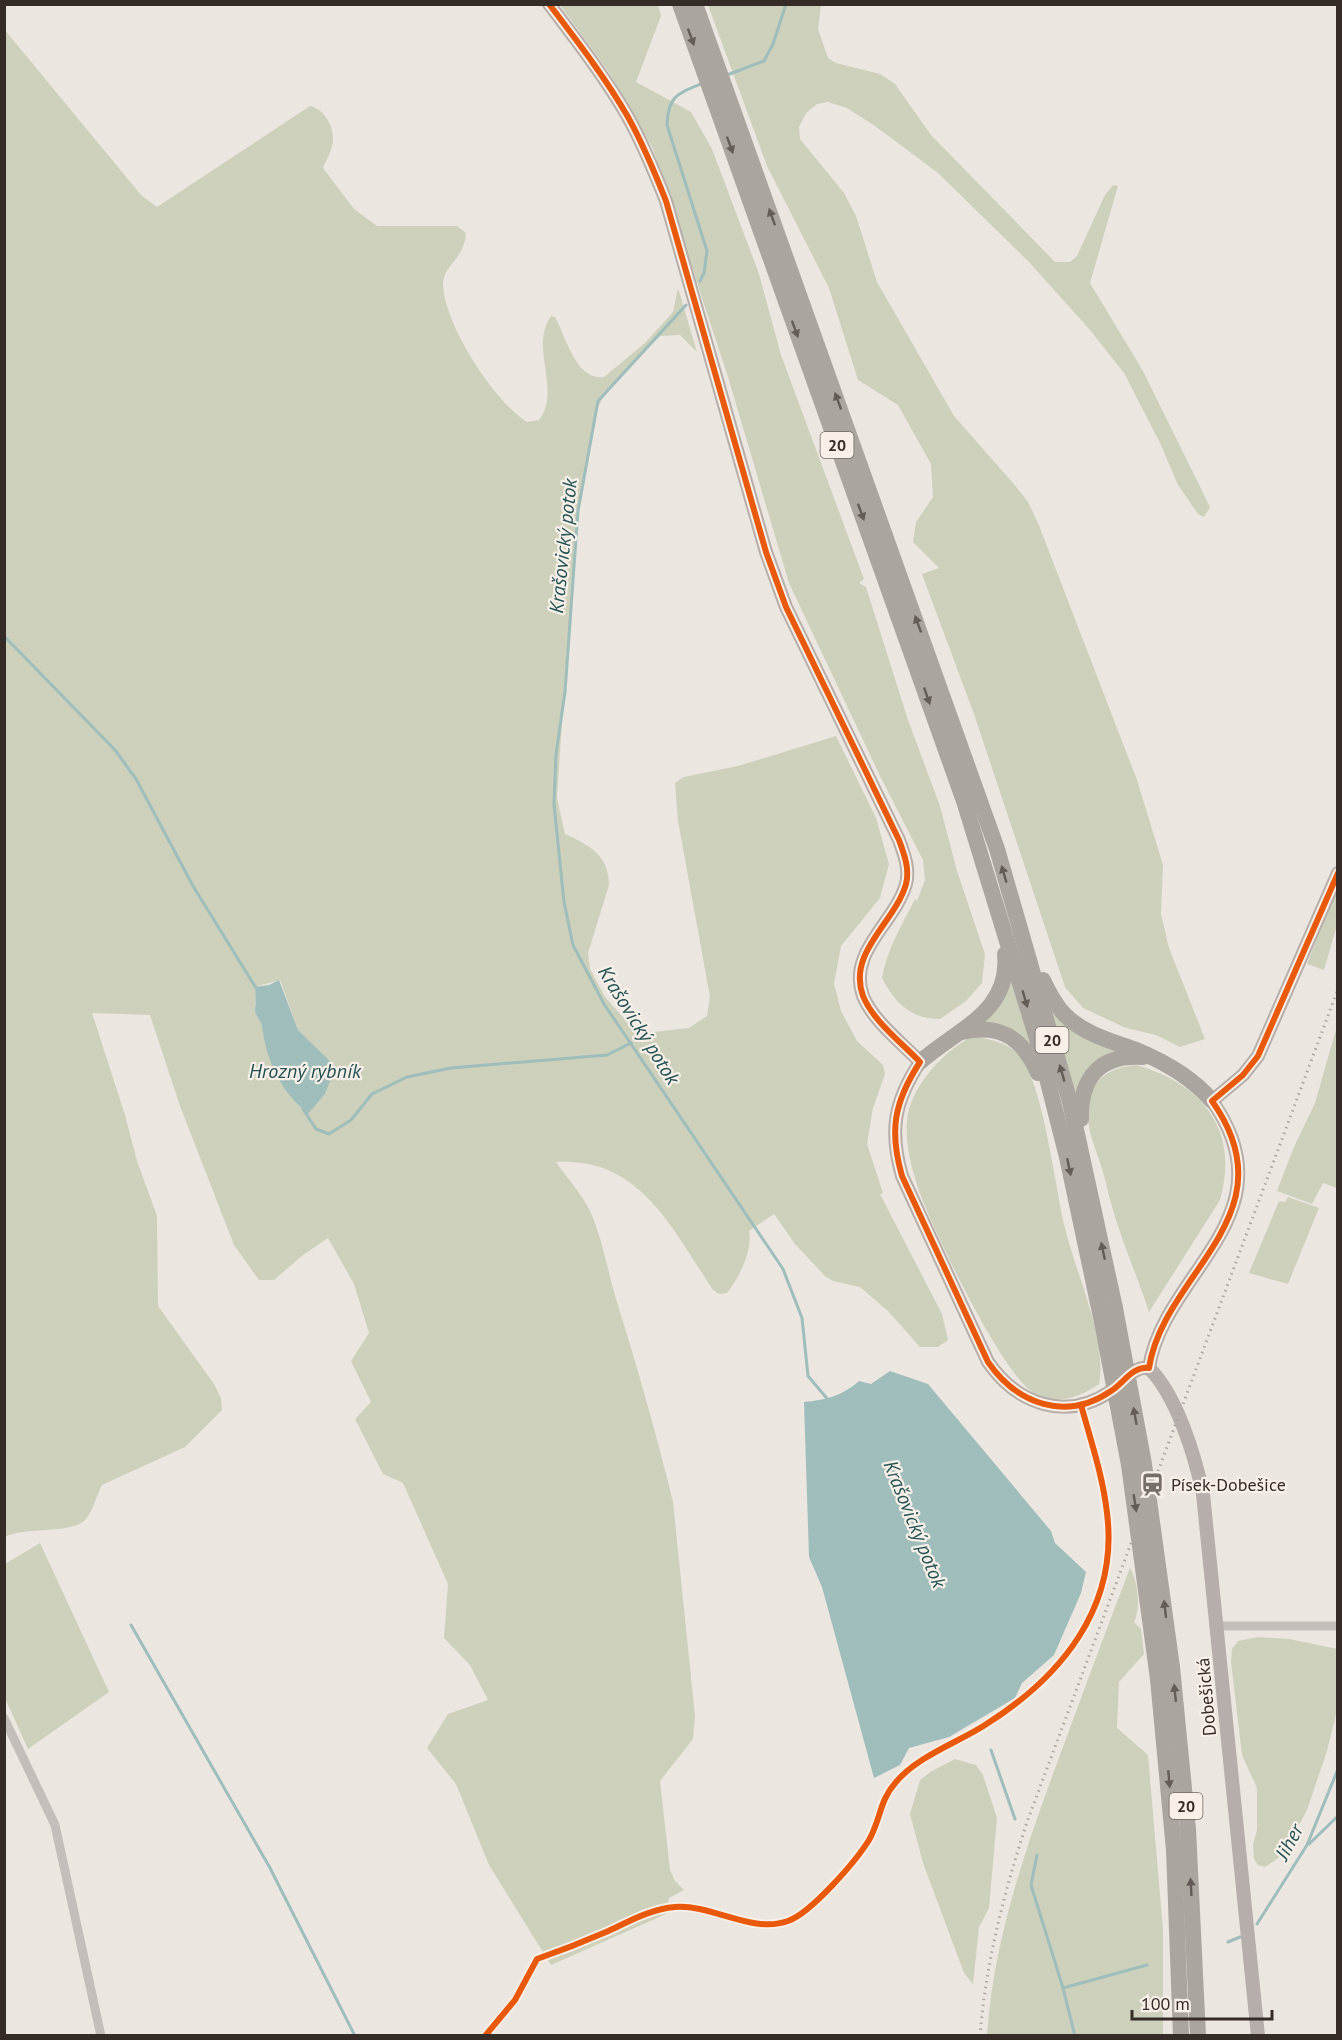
<svg xmlns="http://www.w3.org/2000/svg" width="1342" height="2040" viewBox="0 0 1342 2040" font-family="'PT Sans',sans-serif">
	<rect width="100%" height="100%" fill="#ece6e0"/>
	<!-- green -->
	<g fill="#cdd0bb" fill-rule="evenodd">
		<path d="M560,5H658L661,16L636,82L691,112L712,149L759,274L781,355L864,579L859,583L866,587L908,720L940,806L957,871L985,954L982,983L966,1001L940,1019C911,1019 895,1003 882,978C887,949 902,925 915,899L917,901L925,880L923,860L880,776L789,583L728,377L653,149L608,71Z"/>
		<polygon points="708,5 821,5 818,29 828,58 836,63 880,74 895,84 931,135 1055,262 1070,262 1077,256 1105,195 1113,185 1118,186 1090,283 1143,371 1210,507 1204,517 1198,514 1178,485 1160,443 1124,373 1090,330 1029,262 938,173 875,126 847,108 828,102 817,104 806,113 799,127 800,139 844,193 856,216 877,282 954,416 1013,483 1028,502 1038,523 1137,780 1163,865 1161,914 1169,948 1205,1039 1180,1047 1156,1035 1126,1028 1083,1008 1065,987 975,717 922,574 939,568 913,542 916,522 933,497 931,464 898,405 858,380 829,288 767,166"/>
		<path d="M4,29L141,195L157,207L310,106C324,109 334,126 333,140C333,149 326,160 323,168L354,209L377,226H457L466,233C464,261 442,265 443,286C446,327 493,400 527,422L539,420C562,390 529,348 551,316L555,317C566,337 576,381 604,377L645,343L673,312L678,288L697,352L680,335L660,336L608,389L595,412L580,501L564,690L557,798L565,834C589,845 609,855 609,885L588,953L590,969L605,997L630,1025L645,1033L689,1028L707,1016L710,997L678,821L675,783L684,777L738,766L836,736L876,818L889,864L880,898L841,946L834,984L841,1011L857,1041L883,1065L885,1074L873,1108L867,1144L883,1193L880,1194L942,1314L948,1340L938,1347H920L888,1311L860,1287L833,1281L825,1276L795,1244L774,1214L749,1231C753,1250 739,1278 727,1293L719,1294L713,1290C673,1230 640,1156 556,1162C567,1178 582,1194 590,1211C603,1240 607,1269 616,1299C637,1366 656,1433 673,1502L695,1716L693,1739L660,1781L670,1870L675,1881L684,1890L669,1898L666,1914L551,1965L489,1865L456,1784L427,1748L448,1714L488,1700L470,1665L444,1638L448,1584L403,1483L383,1474L355,1419L371,1402L351,1361L369,1333L354,1284L328,1238L303,1255L274,1280H259L234,1245L180,1106L150,1015L92,1013L125,1115L137,1161L157,1216L158,1306L214,1384L221,1398L222,1410L185,1447L102,1485C97,1494 93,1511 86,1519C72,1535 26,1526 5,1537ZM280,980L298,1030L336,1067L325,1094L308,1114C280,1092 269,1059 262,1026C262,1021 257,1018 256,1013C254,1007 257,994 258,986Z"/>
		<polygon points="1337,886 1337,925 1324,970 1307,964"/>
		<polygon points="1010,976 1031,1047 975,1025"/>
		<polygon points="1052,1010 1126,1051 1076,1097"/>
		<polygon points="1337,1026 1337,1188 1323,1183 1312,1204 1277,1191 1294,1147 1315,1103"/>
		<path d="M973,1036C991,1040 1010,1042 1022,1059C1044,1091 1055,1186 1065,1228C1075,1271 1108,1341 1099,1384C1081,1397 1055,1406 1035,1394C1003,1376 937,1237 922,1199C913,1174 903,1141 908,1114C914,1083 945,1050 973,1036Z"/>
		<path d="M1136,1065C1202,1083 1240,1130 1220,1200L1149,1312C1137,1275 1121,1240 1111,1203C1108,1193 1106,1182 1103,1172C1097,1150 1085,1129 1088,1105C1092,1078 1111,1067 1136,1065Z"/>
		<polygon points="1288,1197 1319,1208 1288,1284 1249,1273 1279,1201 1285,1202"/>
		<polygon points="40,1543 109,1692 28,1749 5,1698 5,1564"/>
		<path d="M1130,1568C1138,1581 1141,1608 1134,1622L1141,1629L1144,1654L1119,1682L1117,1728L1148,1755L1163,1930V2035H987C994,1937 1026,1847 1060,1755C1083,1693 1106,1630 1130,1568Z"/>
		<polygon points="1258,1637 1289,1639 1338,1649 1337,1710 1327,1751 1307,1810 1283,1855 1265,1867 1258,1865 1254,1859 1253,1845 1257,1830 1257,1788 1242,1755 1231,1662 1232,1649 1238,1641"/>
		<polygon points="955,1759 976,1765 983,1775 997,1818 989,1908 979,1927 973,1984 964,1973 923,1863 910,1814 920,1780 932,1771"/>
	</g>
	<!-- water -->
	<g fill="#9ebdbb">
		<path d="M279,980L298,1030L336,1067L325,1094L308,1114C280,1091 267,1061 262,1027C262,1021 255,1016 255,1010C256,1002 256,995 255,987L269,985Z"/>
		<path d="M890,1371L928,1384L1051,1531L1055,1543L1086,1572L1081,1593L1054,1655L1022,1683L1015,1698L949,1737L909,1748L900,1765L874,1778L822,1587L809,1557L804,1402C826,1400 842,1396 859,1381L871,1384Z"/>
	</g>
	<g fill="none" stroke-linecap="round" stroke-linejoin="round">
		<!-- stream -->
		<g stroke="#9ebdbb" stroke-width="3">
			<polyline points="727,75 764,61 773,44 786,4"/>
			<path d="M700,281L704,273L707,251L667,125C668,97 676,94 701,84"/>
			<polyline points="686,305 598,401 578,511 565,692 556,754 554,804 564,902 573,945 604,1004 783,1269 802,1318 808,1376 830,1402"/>
			<polyline points="4,636 115,750 136,779 193,886 256,988"/>
			<polyline points="303,1109 316,1129 329,1134 351,1120 372,1094 407,1077 451,1068 607,1055 631,1043"/>
			<polyline points="131,1625 270,1868 355,2036"/>
			<polyline points="991,1750 1015,1819"/>
			<polyline points="1309,1844 1338,1816"/>
			<polyline points="1037,1855 1031,1885 1063,1988"/>
			<polyline points="1257,1924 1307,1845 1338,1769"/>
			<polyline points="1228,1942 1240,1937"/>
			<polyline points="1075,2036 1063,1988 1147,1965"/>
		</g>
		<!-- street -->
		<g stroke="#c4beba" stroke-width="9">
			<polyline points="1218,1626 1338,1626"/>
			<polyline points="4,1718 55,1825 101,2036"/>
			<path d="M485,2036L515,2000L537,1959C560,1951 583,1942 606,1932C628,1922 650,1909 675,1907C712,1904 752,1934 788,1921C811,1913 856,1861 869,1840C881,1819 879,1801 896,1782C918,1756 957,1743 985,1725C1060,1678 1119,1608 1107,1513C1103,1477 1091,1441 1081,1405"/>
		</g>
		<!-- secondary -->
		<g stroke="#b5aeaa" stroke-width="14">
			<path d="M549,4C577,41 605,77 628,117C643,144 655,173 666,201L766,552L786,607L899,840C904,854 910,869 906,884C895,923 847,952 863,996C873,1021 902,1043 920,1062C894,1102 889,1131 902,1176L988,1362C1017,1404 1066,1422 1111,1391C1124,1383 1132,1366 1149,1368"/>
			<path d="M1149,1368C1177,1396 1195,1456 1203,1494L1258,2036"/>
			<path d="M1149,1368C1163,1273 1293,1215 1212,1101L1243,1075L1258,1056L1338,873"/>
		</g>
		<!-- highway -->
		<g stroke="#aba59f" stroke-width="16">
			<polyline points="680,4 964,801 1037,1039 1067,1157 1102,1322"/>
			<polyline points="695,4 997,849 1070,1102 1115,1308"/>
			<path d="M1043,980C1049,993 1055,1005 1065,1015C1084,1034 1111,1041 1136,1050C1165,1062 1192,1077 1212,1101"/>
			<path d="M962,1032C1000,1023 1023,1038 1038,1073"/>
			<path d="M920,1062C957,1029 1011,1012 1005,954"/>
			<path d="M1081,1119C1080,1079 1099,1054 1143,1057"/>
			<polyline points="1172,1667 1188,1829 1198,2036"/>
			<polyline points="1158,1679 1174,1850 1181,2036"/>
		</g>
		<!-- rail -->
		<path stroke="#aca7a4" stroke-width="3" stroke-dasharray="1.5 4.5" stroke-linecap="butt" d="M980,2036C986,1961 1004,1893 1027,1822L1338,989"/>
		<!-- highway-bridge -->
		<g stroke="#aba59f" stroke-width="16">
			<polyline points="1115,1308 1144,1464 1172,1667"/>
			<polyline points="1102,1322 1129,1465 1158,1679"/>
		</g>
		<defs>
			<g id="cycleway">
				<path d="M549,4C577,41 605,77 628,117C643,144 655,173 666,201L766,552L786,607L899,840C904,854 910,869 906,884C895,923 847,952 863,996C873,1021 902,1043 920,1062C894,1102 889,1131 902,1176L988,1362C1017,1404 1066,1422 1111,1391C1124,1383 1132,1366 1149,1368C1163,1273 1293,1215 1212,1101L1243,1075L1258,1056L1338,873"/>
				<path d="M485,2036L515,2000L537,1959C560,1951 583,1942 606,1932C628,1922 650,1909 675,1907C712,1904 752,1934 788,1921C811,1913 856,1861 869,1840C881,1819 879,1801 896,1782C918,1756 957,1743 985,1725C1060,1678 1119,1608 1107,1513C1103,1477 1091,1441 1081,1405"/>
			</g>
		</defs>
		<!-- cycleway casing -->
		<use href="#cycleway" stroke="#f8f0e8" stroke-width="10"/>
		<!-- cycleway -->
		<use href="#cycleway" stroke="#e8590c" stroke-width="6"/>
	</g>
	<!-- one-way arrows -->
	<defs><path id="oneway-solid" d="M-6-.8H1V-3.2L6.5 0L1 3.2V.8H-6Z" transform="scale(1.5)"/></defs>
	<g fill="#645c58">
		<use href="#oneway-solid" transform="translate(691 37) rotate(70)"/>
		<use href="#oneway-solid" transform="translate(730 145) rotate(70)"/>
		<use href="#oneway-solid" transform="translate(772 217) rotate(-110)"/>
		<use href="#oneway-solid" transform="translate(795 329) rotate(70)"/>
		<use href="#oneway-solid" transform="translate(838 401) rotate(-110)"/>
		<use href="#oneway-solid" transform="translate(861 512) rotate(70)"/>
		<use href="#oneway-solid" transform="translate(918 624) rotate(-110)"/>
		<use href="#oneway-solid" transform="translate(927 696) rotate(71)"/>
		<use href="#oneway-solid" transform="translate(1004 874) rotate(-106)"/>
		<use href="#oneway-solid" transform="translate(1025 999) rotate(74)"/>
		<use href="#oneway-solid" transform="translate(1062 1073) rotate(-106)"/>
		<use href="#oneway-solid" transform="translate(1069 1167) rotate(78)"/>
		<use href="#oneway-solid" transform="translate(1103 1251) rotate(-102)"/>
		<use href="#oneway-solid" transform="translate(1135 1416) rotate(-100)"/>
		<use href="#oneway-solid" transform="translate(1135 1503) rotate(81)"/>
		<use href="#oneway-solid" transform="translate(1165 1609) rotate(-97)"/>
		<use href="#oneway-solid" transform="translate(1175 1693) rotate(-96)"/>
		<use href="#oneway-solid" transform="translate(1169 1779) rotate(85)"/>
		<use href="#oneway-solid" transform="translate(1191 1887) rotate(-93)"/>
	</g>
	<!-- icons -->
	<defs>
		<symbol id="station-bare" viewBox="-9 -9 18 18"><path d="M-3-6H3Q5-6 5-4V2Q5 4 3 4L4.5 6H3L1.5 4h-3L-3 6H-4.5L-3 4Q-5 4-5 2V-4Q-5-6-3-6ZM-3.5-4v3h7v-3ZM-3.5 1v1.5H-2V1ZM2 1v1.5H3.5V1Z" fill="#756d68" stroke="#f8f0e8" stroke-width="2.5" paint-order="stroke"/></symbol>
	</defs>
	<g fill-rule="evenodd">
		<use href="#station-bare" x="1136" y="1468" width="33" height="33"/>
	</g>
	<g text-anchor="middle" dominant-baseline="central" stroke-width="4.5" stroke-linejoin="round" paint-order="stroke">
		<!-- shield labels -->
		<g fill="#f8f0e8" stroke="#706762" stroke-width="1.5">
			<rect x="820.5" y="432" width="33" height="26" rx="4.5"/>
			<rect x="1035.5" y="1027" width="33" height="26" rx="4.5"/>
			<rect x="1169.5" y="1793" width="33" height="26" rx="4.5"/>
		</g>
		<g font-size="16" font-weight="bold" fill="#352c28">
			<text x="837" y="445">20</text>
			<text x="1052" y="1040">20</text>
			<text x="1186" y="1806">20</text>
		</g>
		<!-- poi labels -->
		<g font-size="18" fill="#352c28" stroke="#f8f0e8" text-anchor="start">
			<text x="1171" y="1484">Písek-Dobešice</text>
		</g>
		<!-- street labels -->
		<g font-size="18" fill="#352c28" stroke="#f8f0e8">
			<text transform="translate(1206 1697) rotate(-95)">Dobešická</text>
		</g>
		<!-- water labels -->
		<g font-size="20" font-style="italic" fill="#215254" stroke="#f8f0e8">
			<text transform="translate(563 546) rotate(-84)">Krašovický potok</text>
			<text transform="translate(639 1025) rotate(58)">Krašovický potok</text>
			<text x="305" y="1071">Hrozný rybník</text>
			<text transform="translate(915 1524) rotate(68)">Krašovický potok</text>
			<text transform="translate(1289 1842) rotate(-62)">Jiher</text>
		</g>
	</g>
	<!-- border -->
	<rect width="1342" height="2040" fill="none" stroke="#352c28" stroke-width="12"/>
	<!-- scale -->
	<path d="M1132 2010v9h140v-9" fill="none" stroke="#352c28" stroke-width="3"/>
	<text x="1141" y="2010" font-size="18" fill="#352c28" stroke="#f8f0e8" stroke-width="4.5" paint-order="stroke">100 m</text>
</svg>
